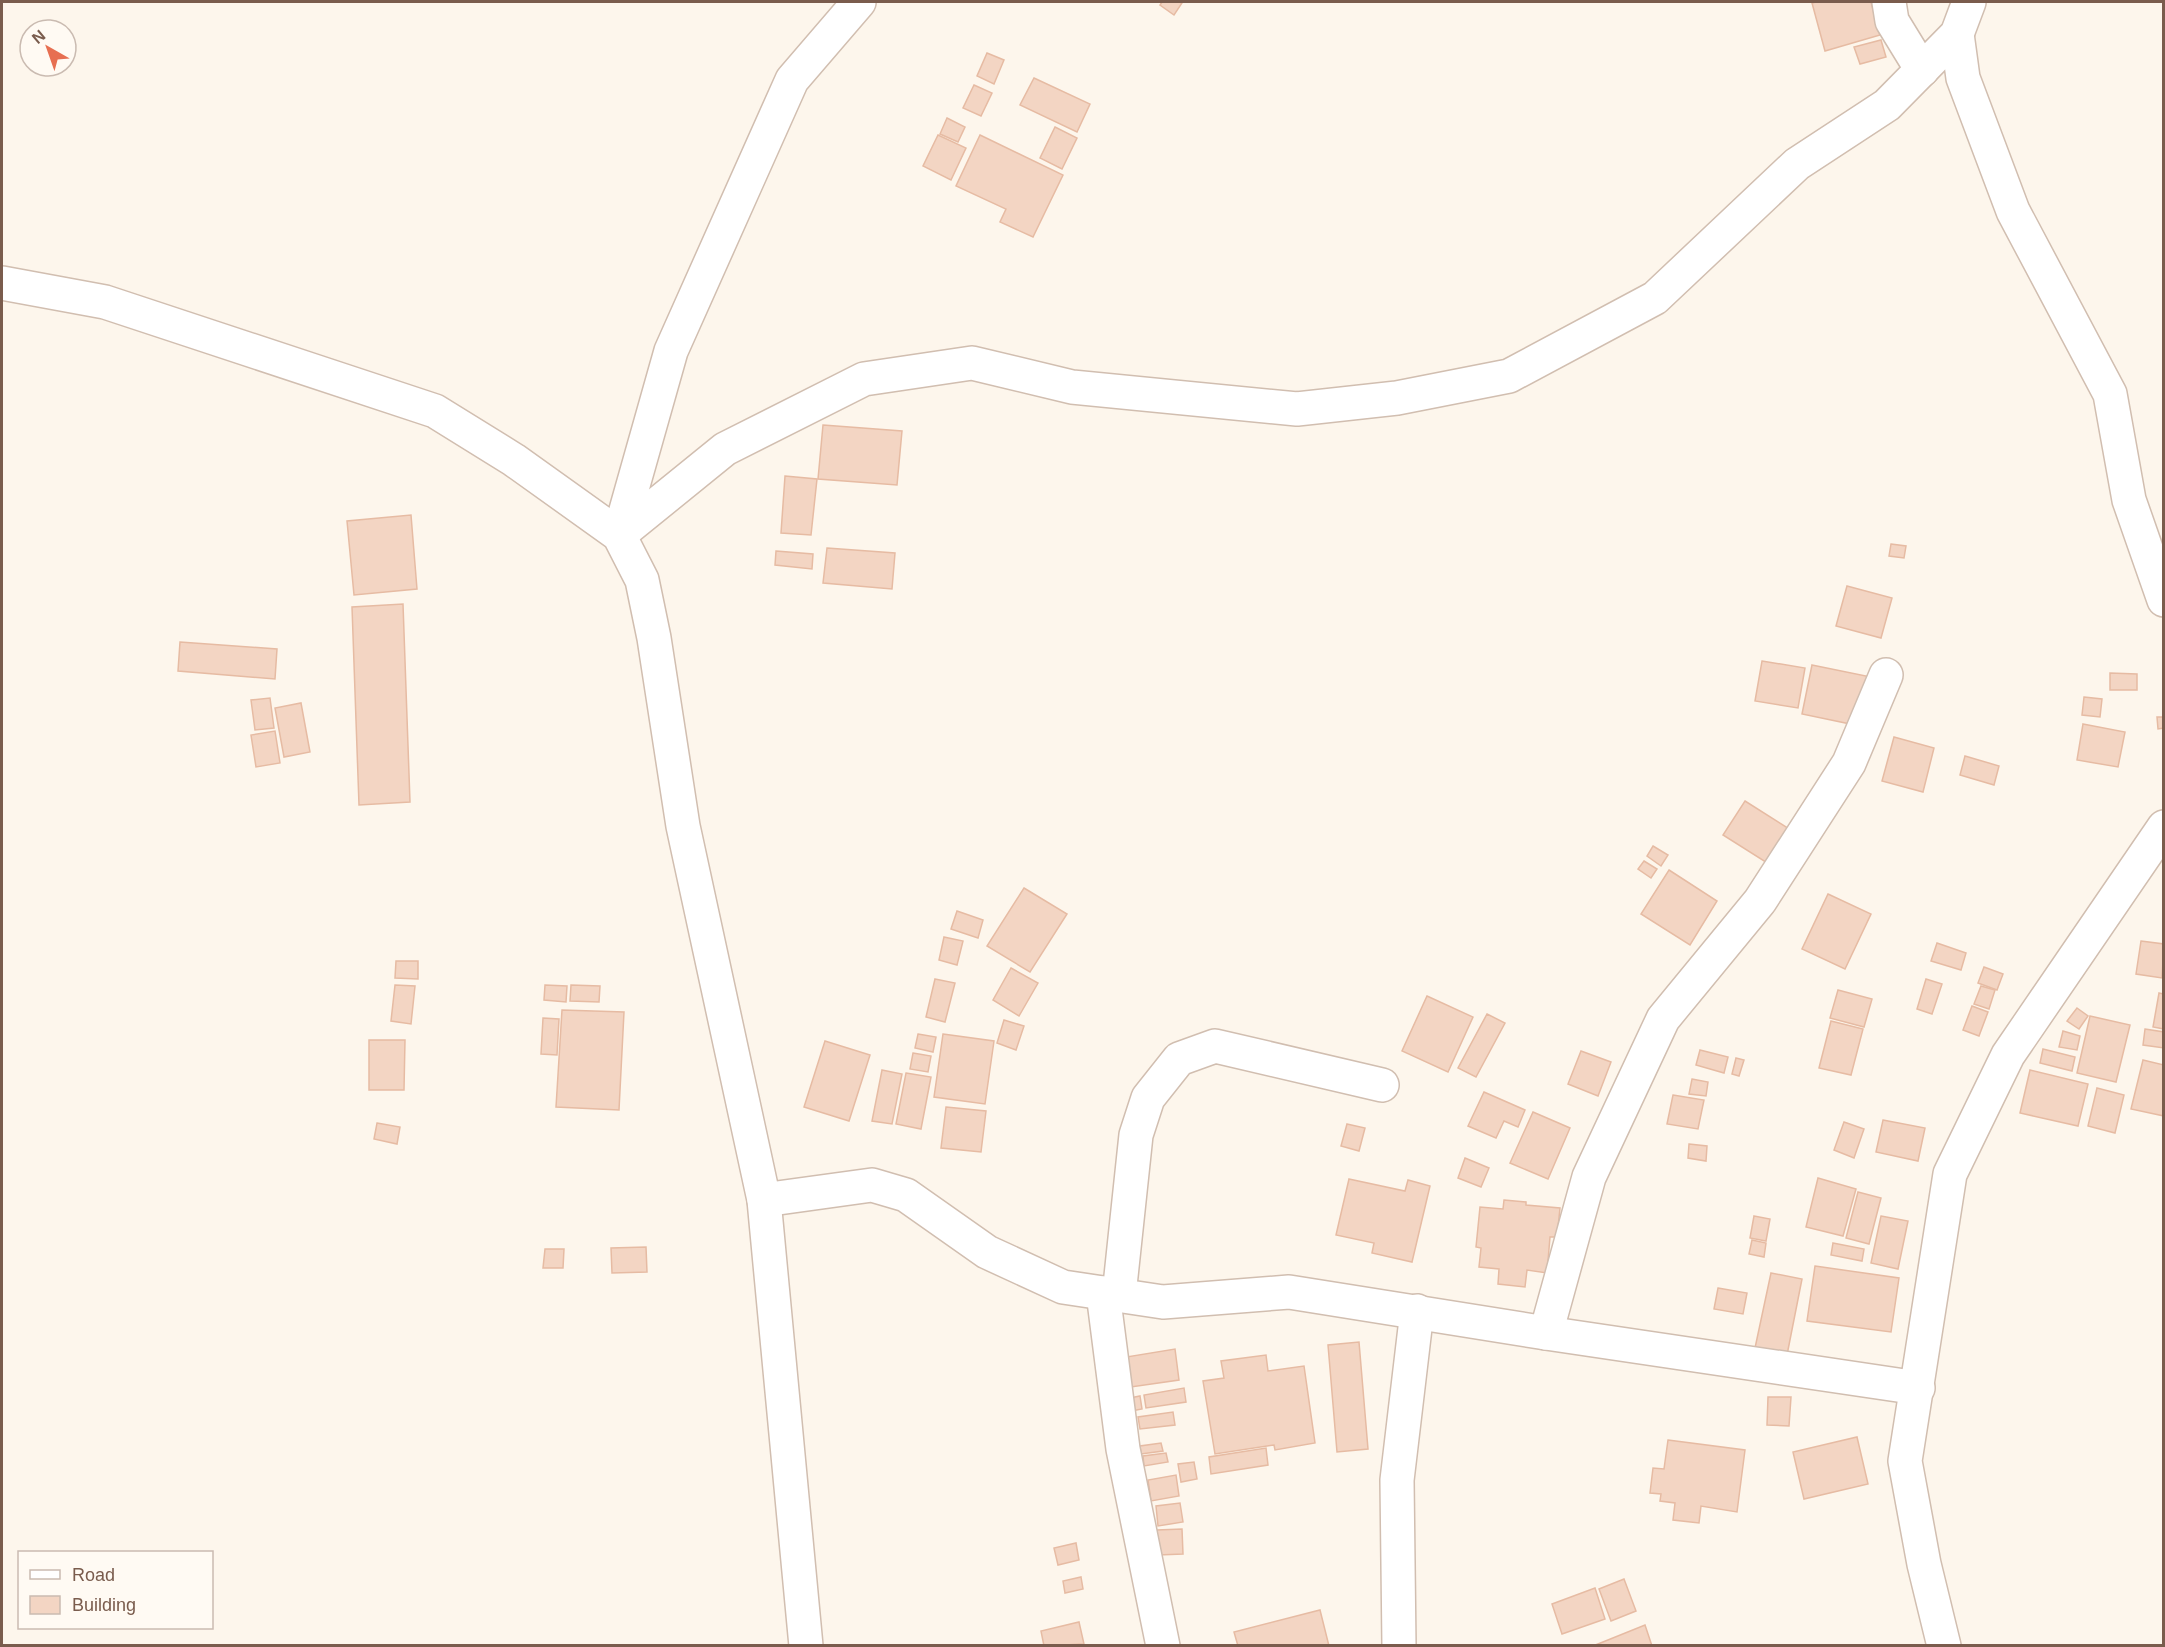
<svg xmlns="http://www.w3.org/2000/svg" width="2165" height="1647" viewBox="0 0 2165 1647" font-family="Arial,sans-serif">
	<rect width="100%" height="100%" fill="#fdf6ec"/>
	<!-- building -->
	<g fill="#f3d5c3" stroke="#e6bba3" stroke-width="1.5">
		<polygon points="1162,2 1179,2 1182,3 1174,15 1160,5"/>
		<polygon points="1816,2 1871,2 1880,35 1825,51 1812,3"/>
		<polygon points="1881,40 1886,57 1860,64 1854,47"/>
		<polygon points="987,53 1004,60 994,84 977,76"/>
		<polygon points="1034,78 1090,104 1077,132 1020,105"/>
		<polygon points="974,85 992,93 981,116 963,108"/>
		<polygon points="947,118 965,127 958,142 940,134"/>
		<polygon points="1055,127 1077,138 1062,169 1040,158"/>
		<polygon points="938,135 966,148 951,180 923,166"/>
		<polygon points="980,135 1063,175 1033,237 1000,222 1006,209 956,186"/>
		<polygon points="823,425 902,431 897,485 818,479"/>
		<polygon points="785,476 817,479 811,535 781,533"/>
		<polygon points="411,515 417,589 354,595 347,521"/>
		<polygon points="1891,544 1906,546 1904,558 1889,556"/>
		<polygon points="827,548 895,553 892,589 823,583"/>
		<polygon points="776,551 813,554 812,569 775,565"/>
		<polygon points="1847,586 1892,598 1881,638 1836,626"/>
		<polygon points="403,604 410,802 359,805 352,607"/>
		<polygon points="180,642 277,649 275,679 178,671"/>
		<polygon points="1762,661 1805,668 1798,708 1755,701"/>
		<polygon points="1812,665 1871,677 1860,726 1802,714"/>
		<polygon points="2110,673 2137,674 2137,690 2110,690"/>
		<polygon points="2084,697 2102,699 2100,717 2082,715"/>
		<polygon points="270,698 274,728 255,730 251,700"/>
		<polygon points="301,703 310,752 284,757 275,708"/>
		<polygon points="2157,717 2164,717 2164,728 2158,729"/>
		<polygon points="2083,724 2125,732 2118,767 2077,760"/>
		<polygon points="275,731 280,763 256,767 251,735"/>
		<polygon points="1894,737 1934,748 1923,792 1882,781"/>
		<polygon points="1965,756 1999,766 1994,785 1960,775"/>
		<polygon points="1745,801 1794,832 1772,866 1723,835"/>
		<polygon points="1653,846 1668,855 1661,866 1647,856"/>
		<polygon points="1644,861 1657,869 1651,878 1638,869"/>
		<polygon points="1669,870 1717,901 1690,945 1641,914"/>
		<polygon points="1024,888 1067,914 1030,972 987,946"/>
		<polygon points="1828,894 1871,914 1845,969 1802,949"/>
		<polygon points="957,911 983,920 978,938 951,929"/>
		<polygon points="944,937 963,941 957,965 939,960"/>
		<polygon points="2141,941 2164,944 2162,978 2136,974"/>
		<polygon points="1937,943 1966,953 1961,970 1931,961"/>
		<polygon points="396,961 418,961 418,979 395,978"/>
		<polygon points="1984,967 2003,974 1997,990 1978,983"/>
		<polygon points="1011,968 1038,983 1019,1016 993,1000"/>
		<polygon points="935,979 955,983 945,1022 926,1017"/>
		<polygon points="1926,979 1942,984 1932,1014 1917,1009"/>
		<polygon points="395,985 415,986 411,1024 391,1021"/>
		<polygon points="545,985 567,986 566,1002 544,1000"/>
		<polygon points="571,985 600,986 599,1002 570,1001"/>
		<polygon points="1981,986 1995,990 1989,1009 1974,1004"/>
		<polygon points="1838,990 1872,999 1864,1027 1830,1018"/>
		<polygon points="2159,993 2164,994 2164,1029 2153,1027"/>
		<polygon points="1427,996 1473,1017 1448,1072 1402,1051"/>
		<polygon points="1972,1006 1988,1012 1979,1036 1963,1030"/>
		<polygon points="2077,1008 2088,1016 2079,1029 2067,1021"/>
		<polygon points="562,1010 624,1012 619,1110 556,1107"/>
		<polygon points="1487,1014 1505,1023 1476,1077 1458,1068"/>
		<polygon points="2090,1016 2130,1025 2116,1082 2077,1073"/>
		<polygon points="543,1018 559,1019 557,1055 541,1054"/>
		<polygon points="1004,1020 1024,1026 1016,1050 997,1043"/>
		<polygon points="1831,1021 1863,1029 1851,1075 1819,1068"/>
		<polygon points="2145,1029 2164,1032 2164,1048 2143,1045"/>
		<polygon points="2063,1031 2080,1036 2077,1050 2059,1047"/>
		<polygon points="918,1034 936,1037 933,1052 915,1048"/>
		<polygon points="943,1034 994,1041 985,1104 934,1097"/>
		<polygon points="369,1040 405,1040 404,1090 369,1090"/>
		<polygon points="825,1041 870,1055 849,1121 804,1107"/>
		<polygon points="2043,1049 2075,1057 2072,1071 2040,1063"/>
		<polygon points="1700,1050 1728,1057 1724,1073 1696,1065"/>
		<polygon points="1581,1051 1611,1062 1598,1096 1568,1084"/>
		<polygon points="913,1053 931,1056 928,1072 910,1069"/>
		<polygon points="1736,1058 1744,1060 1739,1076 1732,1074"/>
		<polygon points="2143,1060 2164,1065 2164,1116 2131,1109"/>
		<polygon points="882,1070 902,1074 892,1124 872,1121"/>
		<polygon points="2030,1070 2088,1084 2078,1126 2020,1113"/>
		<polygon points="906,1073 931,1077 921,1129 896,1124"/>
		<polygon points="1692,1079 1708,1082 1706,1096 1689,1094"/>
		<polygon points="2097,1088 2124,1095 2115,1133 2088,1126"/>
		<polygon points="1484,1092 1525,1110 1518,1127 1504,1121 1496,1138 1468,1126"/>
		<polygon points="1673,1095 1704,1100 1698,1129 1667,1124"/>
		<polygon points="946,1107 986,1111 981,1152 941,1148"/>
		<polygon points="1533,1112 1570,1128 1548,1179 1510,1163"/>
		<polygon points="1883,1120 1925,1128 1918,1161 1876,1152"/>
		<polygon points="1844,1122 1864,1129 1854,1158 1834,1150"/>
		<polygon points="377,1123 400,1127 397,1144 374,1139"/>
		<polygon points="1347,1124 1365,1128 1359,1151 1341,1146"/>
		<polygon points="1689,1144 1707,1146 1706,1161 1688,1158"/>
		<polygon points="1465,1158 1489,1168 1481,1187 1458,1178"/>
		<polygon points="1818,1178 1856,1189 1843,1236 1806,1227"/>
		<polygon points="1349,1179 1405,1191 1408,1180 1430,1186 1412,1262 1372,1253 1374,1243 1336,1235"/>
		<polygon points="1858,1192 1881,1198 1869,1244 1846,1238"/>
		<polygon points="1504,1200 1526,1202 1526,1205 1560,1208 1557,1237 1550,1237 1547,1273 1527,1270 1525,1287 1498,1284 1499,1269 1479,1267 1481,1248 1476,1247 1480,1207 1503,1209"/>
		<polygon points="1754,1216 1770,1219 1766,1241 1750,1238"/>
		<polygon points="1881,1216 1908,1221 1898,1269 1871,1263"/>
		<polygon points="1752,1240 1766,1243 1764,1257 1749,1254"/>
		<polygon points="1833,1243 1864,1249 1862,1261 1831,1255"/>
		<polygon points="646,1247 647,1272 612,1273 611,1248"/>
		<polygon points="545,1249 564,1249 563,1268 543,1268"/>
		<polygon points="1815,1266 1899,1278 1891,1332 1807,1321"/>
		<polygon points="1771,1273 1802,1279 1787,1355 1755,1348"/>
		<polygon points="1718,1288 1747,1293 1743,1314 1714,1309"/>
		<polygon points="1359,1342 1368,1449 1337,1452 1328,1345"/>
		<polygon points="1175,1349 1179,1380 1124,1388 1120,1358"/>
		<polygon points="1266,1355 1268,1371 1304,1366 1315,1443 1275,1450 1274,1445 1215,1454 1203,1381 1224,1378 1221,1361"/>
		<polygon points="1184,1388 1186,1402 1146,1408 1144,1395"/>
		<polygon points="1140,1396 1142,1409 1126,1412 1125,1399"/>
		<polygon points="1768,1397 1791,1397 1789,1426 1767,1425"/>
		<polygon points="1173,1412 1175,1425 1140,1429 1138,1417"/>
		<polygon points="1857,1437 1868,1484 1804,1499 1793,1452"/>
		<polygon points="1668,1440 1745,1450 1737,1512 1701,1506 1699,1523 1673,1520 1675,1503 1660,1501 1661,1494 1650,1493 1653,1468 1664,1469"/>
		<polygon points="1161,1443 1163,1451 1141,1454 1140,1446"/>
		<polygon points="1266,1448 1268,1465 1211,1474 1209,1457"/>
		<polygon points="1166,1453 1168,1462 1144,1466 1143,1456"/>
		<polygon points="1194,1462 1197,1479 1181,1482 1178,1464"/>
		<polygon points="1176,1475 1179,1496 1151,1501 1148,1480"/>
		<polygon points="1180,1503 1183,1522 1158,1526 1156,1506"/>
		<polygon points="1182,1529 1183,1554 1158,1555 1157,1530"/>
		<polygon points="1076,1543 1079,1560 1058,1565 1054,1548"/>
		<polygon points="1081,1577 1083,1589 1065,1593 1063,1581"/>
		<polygon points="1624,1579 1636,1611 1611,1621 1599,1589"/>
		<polygon points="1595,1588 1605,1619 1562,1634 1552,1604"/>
		<polygon points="1320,1610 1329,1646 1238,1646 1234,1632"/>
		<polygon points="1079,1622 1084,1644 1044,1646 1041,1631"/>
		<polygon points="1645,1625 1652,1646 1593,1646"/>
	</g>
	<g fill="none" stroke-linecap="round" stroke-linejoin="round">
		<defs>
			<g id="minor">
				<polyline points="1889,2 1892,21 1922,70"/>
				<polyline points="1957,34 1963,78 2013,211 2110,394 2129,500 2164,600"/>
				<polyline points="2,283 105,302 435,411 514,460 619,535 642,580 654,638 683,826 764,1200 806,1646"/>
				<polyline points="619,535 725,449 864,379 972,363 1072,387 1297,409 1397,398 1509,376 1655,298 1797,164 1887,105 1957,34 1969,2"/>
				<polyline points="619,535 671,351 792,80 859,2"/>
				<polyline points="764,1200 872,1185 906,1195 987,1252 1063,1287 1163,1302 1289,1292 1546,1333 1918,1388"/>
				<polyline points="1103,1293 1123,1449 1163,1646"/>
				<polyline points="1119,1295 1136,1135 1148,1098 1179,1059 1215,1046 1382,1085"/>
				<polyline points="1546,1333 1589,1177 1663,1019 1760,901 1849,763 1886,675"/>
				<polyline points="1399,1646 1397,1480 1417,1311"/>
				<polyline points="1944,1646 1924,1564 1905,1461 1950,1174 2008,1055 2164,827"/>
			</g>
		</defs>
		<!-- minor casing -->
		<use href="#minor" stroke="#d1beb0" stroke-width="36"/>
		<!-- minor -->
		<use href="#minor" stroke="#fff" stroke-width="33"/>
	</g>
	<!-- border -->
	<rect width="2165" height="1647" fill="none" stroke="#7a5c4d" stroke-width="6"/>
	<!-- legend -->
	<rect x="18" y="1551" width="195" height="78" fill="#fffaf3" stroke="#cabbb1" stroke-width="1.5"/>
	<rect x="30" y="1570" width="30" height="9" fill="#ffffff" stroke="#cabbb1" stroke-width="1.5"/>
	<text x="72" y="1581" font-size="18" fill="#7a5c4d">Road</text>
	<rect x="30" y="1596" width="30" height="18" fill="#f3d5c3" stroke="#cabbb1" stroke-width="1.5"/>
	<text x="72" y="1611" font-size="18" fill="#7a5c4d">Building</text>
	<!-- north arrow -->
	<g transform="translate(48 48) rotate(320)"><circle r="28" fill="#fffaf3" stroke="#cabbb1" stroke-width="1.5"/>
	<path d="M0-4.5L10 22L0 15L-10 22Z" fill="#e76f51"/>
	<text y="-9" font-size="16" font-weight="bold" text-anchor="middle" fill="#7a5c4d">N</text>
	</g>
</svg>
